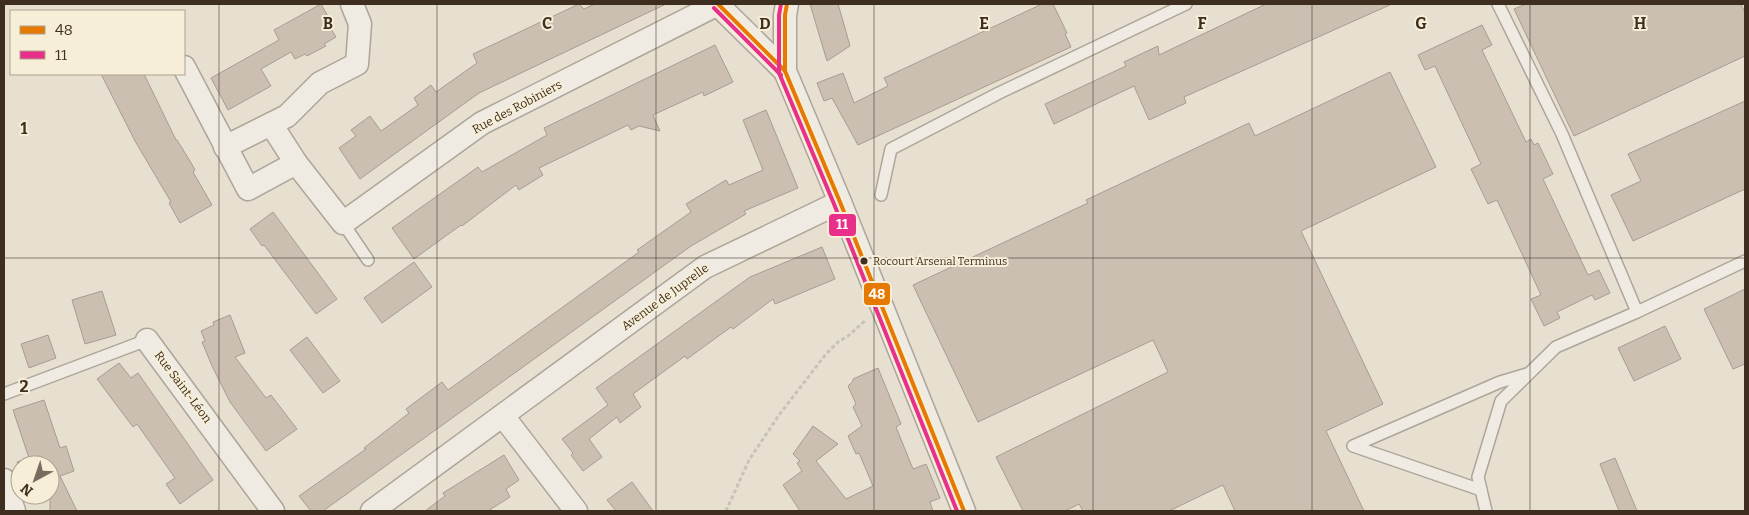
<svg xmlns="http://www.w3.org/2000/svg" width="1749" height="515" viewBox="0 0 1749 515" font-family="Bitter,serif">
	<rect width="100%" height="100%" fill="#e7e0d1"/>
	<!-- building -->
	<g fill="#cbbfb2" stroke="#a89c90">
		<polygon points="321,4 330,20 327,22 336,37 324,44 326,46 307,56 305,54 295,59 291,52 261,69 271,86 228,110 211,78 279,40 274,30"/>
		<polygon points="579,4 584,9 595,4 666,4 479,93 360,179 339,148 356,136 351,130 370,116 381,131 418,105 414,98 431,85 436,92 477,63 473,54"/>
		<polygon points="810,4 838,4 843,21 850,46 827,61"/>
		<polygon points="1042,4 1053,4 1067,33 1065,34 1071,47 858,145 832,98 824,101 817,83 843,73 854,103 888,86 884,78"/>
		<polygon points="1266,4 1392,4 1184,97 1186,103 1149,120 1134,86 1054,124 1045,104 1126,66 1124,62 1158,46 1159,55"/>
		<polygon points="1526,4 1741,4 1745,13 1745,56 1574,136 1514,9"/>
		<polygon points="1482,25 1492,45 1482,50 1526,142 1531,139 1534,145 1538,143 1553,174 1543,179 1588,275 1599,270 1610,293 1595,300 1592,295 1557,312 1560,318 1544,326 1531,299 1541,295 1497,200 1488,204 1471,169 1481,164 1435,66 1425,70 1418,55"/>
		<polygon points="715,45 733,82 704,96 703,92 653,115 660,131 639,126 631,130 628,125 539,168 543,175 519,190 516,185 462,226 461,225 414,259 392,228 478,167 482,172 547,135 544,128"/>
		<polygon points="1390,72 1436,167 1301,231 1383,404 1326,431 1364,511 1235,511 1223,485 1169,511 1083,511 1079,504 1065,511 1023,511 996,457 1168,372 1153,340 978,422 913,285 1088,203 1086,200 1249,123 1255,136"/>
		<polygon points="101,74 144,74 176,140 177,140 190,161 195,170 193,172 212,205 180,223 169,203 171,202 135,141"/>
		<polygon points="1745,101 1745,189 1633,241 1611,195 1641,181 1628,154"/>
		<polygon points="766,110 798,188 744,211 746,214 691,246 323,511 311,511 299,496 366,449 364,448 409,413 406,409 442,382 448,390 639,252 637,250 691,212 686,204 726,180 729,185 763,170 743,120"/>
		<polygon points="273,212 337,299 316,314 264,245 262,246 250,229"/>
		<polygon points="822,247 835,279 775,304 773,299 733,329 731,327 687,359 685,356 633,394 641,407 620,423 617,417 589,439 602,457 583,471 571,455 573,453 562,439 608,405 596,388 750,277"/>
		<polygon points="414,262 432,287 382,323 364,298"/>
		<polygon points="1745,289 1745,364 1733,369 1704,309"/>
		<polygon points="102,291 116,335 85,344 72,300"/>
		<polygon points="230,315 245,353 235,357 266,398 271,395 297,429 266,451 230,402 212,366 202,342 205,341 201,331 214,325 213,322"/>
		<polygon points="1665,326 1681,359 1634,381 1618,348"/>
		<polygon points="48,335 56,358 29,368 21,344"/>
		<polygon points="307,337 340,381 323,393 290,350"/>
		<polygon points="119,363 131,378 138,373 213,480 180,504 166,484 175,478 137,424 133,427 97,379"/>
		<polygon points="878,368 901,424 896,427 913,469 926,464 940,498 930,502 933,511 800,511 783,485 802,471 797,463 800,461 793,454 813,426 838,444 816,461 846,499 873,486 859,453 856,454 848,436 862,426 853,407 856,404 848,386 853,381 853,379"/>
		<polygon points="44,400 60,448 66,446 74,471 60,476 77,511 50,511 50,465 18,465 17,462 29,458 13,410"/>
		<polygon points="504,455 519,480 506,489 510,497 488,511 425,511 445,496 443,493"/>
		<polygon points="1615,458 1637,511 1619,511 1600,464"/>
		<polygon points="632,482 653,511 616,511 607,500"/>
	</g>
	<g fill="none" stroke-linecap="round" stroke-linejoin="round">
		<defs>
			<g id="lane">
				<polyline points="881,195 891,149 999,93 1186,4"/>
				<polyline points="343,223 368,260"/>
				<polyline points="1637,312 1745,261"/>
				<polyline points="4,394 147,340"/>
				<polyline points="1481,490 1353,446 1500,382 1527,374"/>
				<polyline points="1486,511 1478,477 1501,401 1556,347 1637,312 1562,134 1498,4"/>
			</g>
			<g id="street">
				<polyline points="717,4 785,71"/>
				<polyline points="787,4 785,15 785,71 840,202 964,511"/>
				<polyline points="184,67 248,189 296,163"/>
				<polyline points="271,124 296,163 343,223 482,123 718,4"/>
				<polyline points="225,147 287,116 320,83 357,64 360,24 352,4"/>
				<polyline points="147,340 273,511"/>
				<polyline points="503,416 576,511"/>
				<polyline points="4,480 14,511"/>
				<polyline points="372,511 705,267 840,202"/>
			</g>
		</defs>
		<!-- lane casing -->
		<use href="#lane" stroke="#ada599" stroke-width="14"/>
		<!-- street casing -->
		<use href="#street" stroke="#ada599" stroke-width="25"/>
		<!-- path -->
		<polyline stroke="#c8c2b9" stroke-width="3" stroke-dasharray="4 2.5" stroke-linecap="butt" points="726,511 749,460 779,415 826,354 838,342 848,336 866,320"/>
		<!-- lane -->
		<use href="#lane" stroke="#efebe3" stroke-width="11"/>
		<!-- street -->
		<use href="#street" stroke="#efebe3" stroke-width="22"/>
		<defs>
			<g id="bus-1">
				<polyline points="718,4 785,71"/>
				<polyline points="787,4 785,15 785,71 840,202 964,511"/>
			</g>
			<g id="bus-2">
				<polyline points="781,4 779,15 779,73 834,204 957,511"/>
				<polyline points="714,8 781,75"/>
			</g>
		</defs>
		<!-- bus-1 casing -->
		<use href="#bus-1" stroke="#f7eed8" stroke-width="8"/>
		<!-- bus-2 casing -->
		<use href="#bus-2" stroke="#f7eed8" stroke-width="8"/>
		<!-- bus-1 -->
		<use href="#bus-1" stroke="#e67902" stroke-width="4"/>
		<!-- bus-2 -->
		<use href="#bus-2" stroke="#e8308a" stroke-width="4"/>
	</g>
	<!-- grid -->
	<path fill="none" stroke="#3d2e20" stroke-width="1" stroke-opacity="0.55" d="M219,4V511M437,4V511M656,4V511M874,4V511M1093,4V511M1312,4V511M1530,4V511M4,258H1745"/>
	<!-- markers -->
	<circle fill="#3d2e20" stroke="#f7eed8" stroke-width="2" cx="864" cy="261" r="4.5"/>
	<g text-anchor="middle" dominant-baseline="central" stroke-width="4" stroke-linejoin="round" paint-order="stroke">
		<!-- bus labels -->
		<g font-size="11" fill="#3d2e20" stroke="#f7eed8" text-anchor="start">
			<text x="873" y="261">Rocourt Arsenal Terminus</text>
		</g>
		<!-- street labels -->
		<g font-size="12" fill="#3d2e20" stroke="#f7eed8">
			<text transform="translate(517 107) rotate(-28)">Rue des Robiniers</text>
			<text transform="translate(665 297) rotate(-36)">Avenue de Juprelle</text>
			<text transform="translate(183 387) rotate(53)">Rue Saint-Léon</text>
		</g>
	</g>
	<g font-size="16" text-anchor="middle" font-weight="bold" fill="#3d2e20" stroke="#f7eed8" stroke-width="4" stroke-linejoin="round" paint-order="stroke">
		<text x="328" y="29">B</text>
		<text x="547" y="29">C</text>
		<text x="765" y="29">D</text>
		<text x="984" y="29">E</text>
		<text x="1202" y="29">F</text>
		<text x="1421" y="29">G</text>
		<text x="1640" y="29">H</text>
		<text x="24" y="134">1</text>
		<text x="24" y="392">2</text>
	</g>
	<g stroke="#f7eed8" stroke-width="2">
		<rect x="828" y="213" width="29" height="24" rx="5" fill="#e8308a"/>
		<rect x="863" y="282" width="28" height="24" rx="5" fill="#e67902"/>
	</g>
	<g font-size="14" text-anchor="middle" font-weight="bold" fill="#fff">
		<text x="842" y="229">11</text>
		<text x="877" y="299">48</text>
	</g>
	<!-- border -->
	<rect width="1749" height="515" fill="none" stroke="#3d2e20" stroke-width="10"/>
	<!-- legend -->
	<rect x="10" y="10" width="175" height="65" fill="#f7eed8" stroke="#ada18e"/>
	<rect x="20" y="26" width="25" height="8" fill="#e67902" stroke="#ada18e"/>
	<text x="55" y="35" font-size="15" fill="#3d2e20">48</text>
	<rect x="20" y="51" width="25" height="8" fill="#e8308a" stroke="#ada18e"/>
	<text x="55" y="60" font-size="15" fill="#3d2e20">11</text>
	<!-- north arrow -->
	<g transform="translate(35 480) rotate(220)"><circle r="24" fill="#f7eed8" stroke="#ada18e"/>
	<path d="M0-4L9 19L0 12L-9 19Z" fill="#786c5e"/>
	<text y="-8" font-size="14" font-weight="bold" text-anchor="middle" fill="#3d2e20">N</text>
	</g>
</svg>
